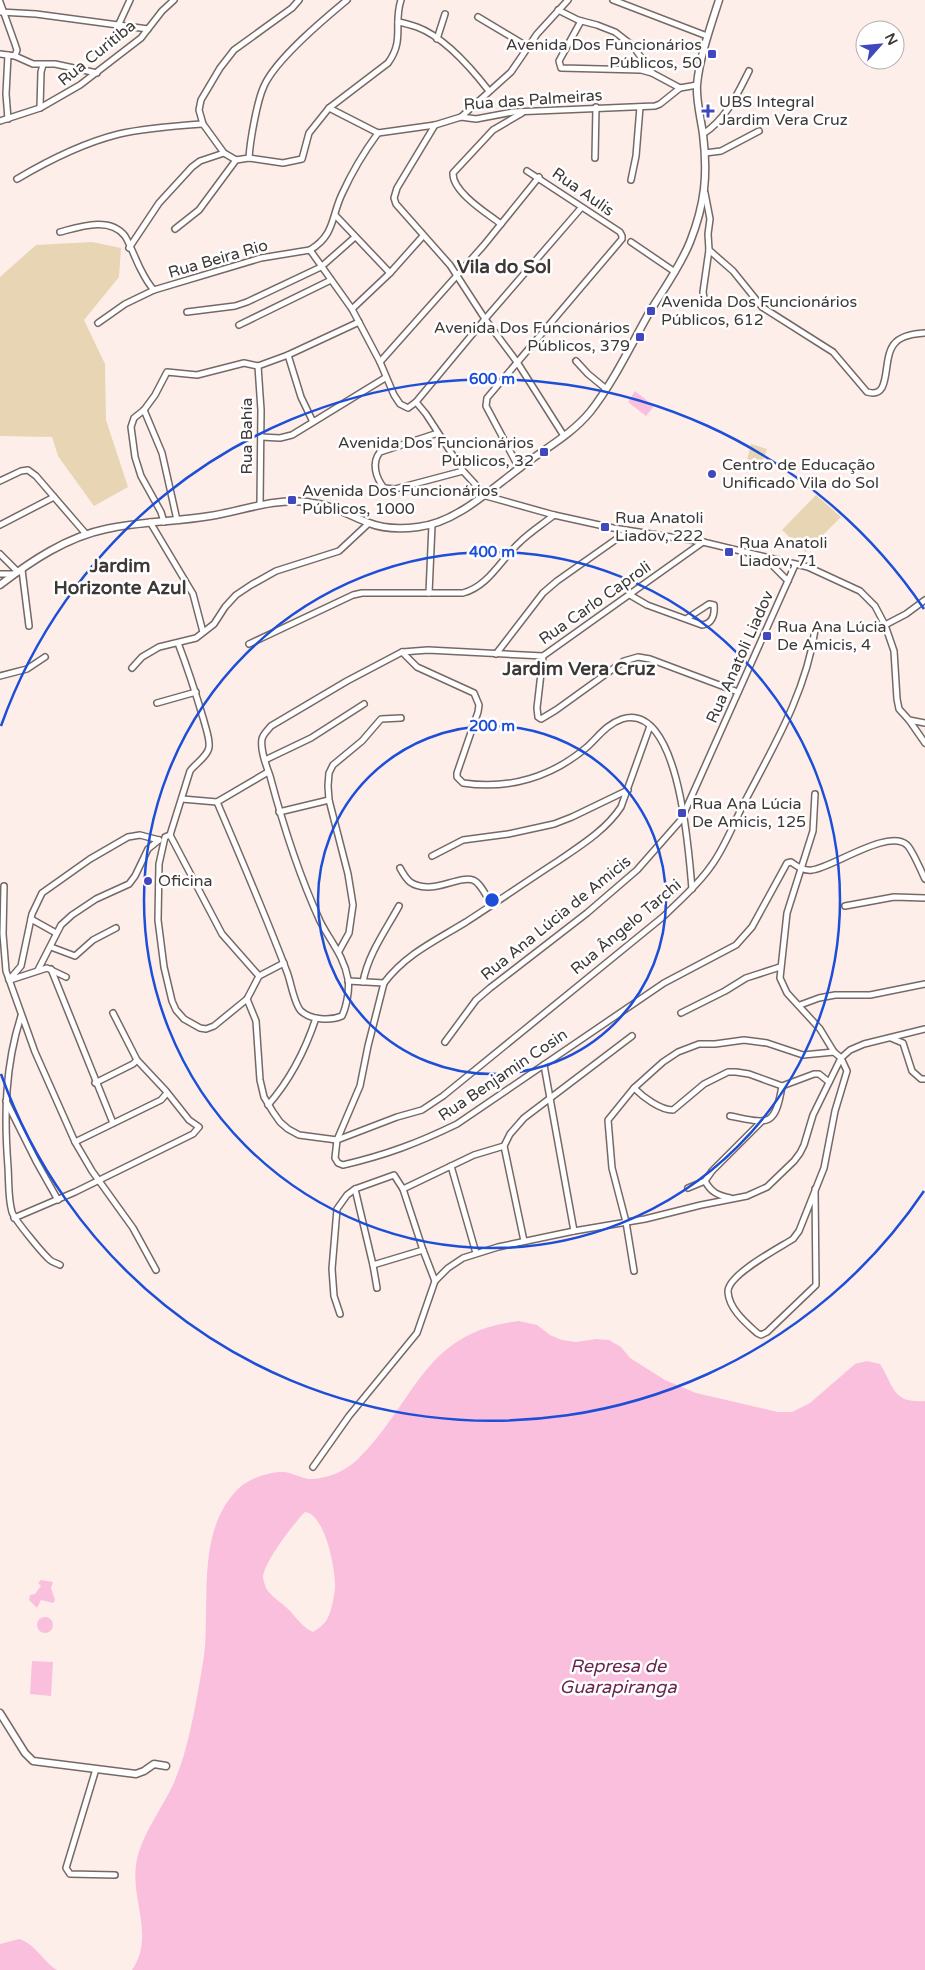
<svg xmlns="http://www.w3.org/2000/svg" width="925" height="1970" viewBox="0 0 925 1970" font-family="'Varela Round',sans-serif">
	<rect width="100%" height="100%" fill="#fdeeea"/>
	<!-- green -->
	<g fill="#e7d5b3">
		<polygon points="92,242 121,248 119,277 84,320 105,364 106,420 128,487 94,506 58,456 52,437 0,436 0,277 36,245"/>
		<polygon points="751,444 767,449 759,472 745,468"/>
		<polygon points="816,495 841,517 806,552 782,530"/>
	</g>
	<!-- water -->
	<g fill="#fbbfde" fill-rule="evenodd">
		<polygon points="635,391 654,406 646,416 628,402"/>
		<path d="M519,1321L537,1325L550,1335L562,1340L576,1342L596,1339L609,1340L621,1347L630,1358L665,1380L696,1393L778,1412H792L810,1403L855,1364L867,1361L880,1364C895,1388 892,1403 925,1401V1970H132C155,1936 131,1901 136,1865C141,1833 163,1809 175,1780C188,1749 194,1713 200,1680C202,1669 204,1657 205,1646C209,1595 198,1530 237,1490C247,1479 270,1471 284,1472C293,1473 301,1478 309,1479C328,1479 346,1471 359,1458C417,1400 423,1332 519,1321ZM305,1512C325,1514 336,1570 335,1588C334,1596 332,1608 329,1615C326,1623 320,1628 313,1632C302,1627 297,1618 288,1609C281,1602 271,1597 266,1588C265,1585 263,1579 263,1577C264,1562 294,1523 305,1512Z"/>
		<polygon points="41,1580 53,1582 51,1588 55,1600 53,1603 41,1600 37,1608 29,1600 30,1595 35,1594 41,1586 38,1583"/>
		<circle cx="45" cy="1625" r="8"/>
		<polygon points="32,1661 53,1662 51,1696 30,1694"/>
		<path d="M19,1939C36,1944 42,1961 57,1970H0V1944Z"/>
	</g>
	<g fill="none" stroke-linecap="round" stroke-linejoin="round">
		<defs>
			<g id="minor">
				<polyline points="613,0 707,36"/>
				<polyline points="0,2 15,44 17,50 15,56"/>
				<polyline points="558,10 578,20 597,25 615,32 633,46 652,73 680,88 697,85"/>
				<polyline points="0,12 36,14 148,29"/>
				<polyline points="478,17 528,47"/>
				<polyline points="581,21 559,61 561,68 641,70 652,73"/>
				<path d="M398,22C404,23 411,25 417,27C444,37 472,69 489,91"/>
				<polyline points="118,26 130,0"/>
				<polyline points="437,39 445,14"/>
				<polyline points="0,54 15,56 33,64 55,64 97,73"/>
				<polyline points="40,108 41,72 43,65"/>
				<polyline points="329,108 378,133 435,125 461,117 476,119 513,112 655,106 660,104 680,88"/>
				<polyline points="461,117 511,72 537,34 568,0"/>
				<polyline points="8,119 6,94 8,55"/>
				<polyline points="0,121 40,108 80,85 141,38 162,11 174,0"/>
				<polyline points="435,125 397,188 394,198 396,204 450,265 485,319 517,362 564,436"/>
				<path d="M703,134C726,119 737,95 749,71"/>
				<polyline points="705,153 721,151 759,131"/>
				<path d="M249,158C250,141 257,101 264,86C276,59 324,19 347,0"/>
				<polyline points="595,158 596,107"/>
				<path d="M236,160L249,158L283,163L302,159L309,133L329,108L388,63C405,40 393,24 401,0"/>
				<polyline points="236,160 224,153 203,124 199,110 201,100 220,68 234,50 292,8 299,0"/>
				<path d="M17,179C49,160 83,143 119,134C146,128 175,126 203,124"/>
				<polyline points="631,180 636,156 640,107"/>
				<polyline points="335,215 390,273"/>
				<path d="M501,224C488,214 452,192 453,173L493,130L522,113"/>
				<polyline points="175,229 199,210 236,160"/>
				<path d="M60,232C79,227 110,216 125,236C130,244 135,258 140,268C144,276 148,284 154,290"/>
				<polyline points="631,242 675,272"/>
				<polyline points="129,248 159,203 192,167 200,161 224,153"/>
				<polyline points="310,250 352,309 380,362 394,395 400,404 408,408 416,402 485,319 581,208"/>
				<path d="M709,250L733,271L762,307L833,352L867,392C894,400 880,356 896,342C903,335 915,334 925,333"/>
				<polyline points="705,304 703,292 709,250 708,234 710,219 705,193"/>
				<polyline points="352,309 390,273 423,236"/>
				<polyline points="187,312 235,306 247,302 321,267 355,237"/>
				<path d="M98,323L125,304L154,290L261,258L310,250C335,235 331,217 342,194C352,172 364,152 378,133"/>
				<polyline points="239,325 331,280"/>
				<polyline points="288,355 301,397 313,422"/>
				<polyline points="576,361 588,374 605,388"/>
				<polyline points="380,362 484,245 539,177"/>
				<polyline points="258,366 261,410 260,505"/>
				<polyline points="416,402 426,414 463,471 486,496 554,515 613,528 703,542 808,567 860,591 875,606 885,625 906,614 925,600"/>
				<polyline points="144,410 162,453 177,520"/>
				<path d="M438,433L380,452C371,463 376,478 384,488L395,489L463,471"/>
				<polyline points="261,437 280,438 292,435 385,378"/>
				<polyline points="519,468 486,406 487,398 622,239 622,236 620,232 527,171"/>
				<polyline points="0,481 21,471 28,470 36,476 86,534"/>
				<polyline points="150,522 193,594 203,632"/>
				<polyline points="164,522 161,512 141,476 135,457 131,427 134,418 144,410 155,395 167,372 197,375 244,363 258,366 288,355 359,322"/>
				<polyline points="0,525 54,497"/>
				<polyline points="0,554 18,572"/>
				<polyline points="766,559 788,581"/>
				<polyline points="22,570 29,626"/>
				<polyline points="0,574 14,574"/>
				<polyline points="429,593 432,525"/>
				<path d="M630,595L647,605L702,625C712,624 715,615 714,605L709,604L686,619"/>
				<polyline points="885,625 894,651 897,699 899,709 909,720 925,723"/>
				<path d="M178,643C188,669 196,694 204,721C206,729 210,739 209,747C208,756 195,764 190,771L170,835L222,934L259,976"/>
				<path d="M249,644L353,595L362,593H463C489,586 501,559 520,542C530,532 543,524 554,515"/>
				<path d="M402,652L417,667L474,693L479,705L478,712L457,773V777L463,783C509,790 552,777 587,747C598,737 607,724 622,719C680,701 689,856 692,889"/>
				<polyline points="496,654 543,593 557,581 628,531"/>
				<polyline points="543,656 537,708 538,717 541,719 556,710 624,661 638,657 650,659 738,692"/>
				<polyline points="132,668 142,657 159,647 196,638 214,624 225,607 236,595 251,585 276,571 339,551 369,523"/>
				<polyline points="0,676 27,669 45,657"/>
				<polyline points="157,703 196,692"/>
				<polyline points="909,720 925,743"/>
				<polyline points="265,760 311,738 364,704"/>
				<polyline points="815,794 813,831 787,913 780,978 787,993 820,1029 834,1052"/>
				<polyline points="182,799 217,802 268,772"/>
				<path d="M217,802C241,858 265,914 287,972C291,982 294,1004 301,1011C311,1020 330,1021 342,1016C346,1008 350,989 348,979C344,956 330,941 320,921C299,875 283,825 270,776C266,765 260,750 262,739C263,734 268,730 271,726L347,681L402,652L428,650L543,656L703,542"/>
				<polyline points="279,812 329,800"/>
				<polyline points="170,835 165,837 159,864 158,920 164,967 172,1001 176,1010 184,1019 200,1028 206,1029 214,1026 247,999 259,976 284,963"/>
				<polyline points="432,856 463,840 508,834 554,824 572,817 628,790"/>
				<path d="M400,868C407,881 411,886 427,887C442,888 462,876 473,880C481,883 487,898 492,905"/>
				<polyline points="4,886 3,934 6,971 35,1052 75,1142 92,1171 133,1228 156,1270"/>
				<polyline points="845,906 894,897 925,898"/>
				<polyline points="31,919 56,933"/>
				<polyline points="51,947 75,956 93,940 116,928"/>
				<polyline points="339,951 349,933 353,905 348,874 329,800 328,786 329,773 333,765 362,741 381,719 401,718"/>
				<polyline points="51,969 113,1123"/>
				<polyline points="38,970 61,925 72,915 96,899 129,884 135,876 148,849 159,840"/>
				<polyline points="9,980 21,966 32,914 42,893 90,859 128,837 140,835 159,840"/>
				<polyline points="10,980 47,968 66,977"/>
				<path d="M348,981L384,983C406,954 435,941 466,922C497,902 527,881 558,861C580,846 606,830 621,807L650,726"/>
				<path d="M363,982C368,954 386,930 399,906"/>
				<path d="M384,983L368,1046L360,1086L337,1140L335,1158L338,1163L343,1165C386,1155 418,1143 457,1124L664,983L736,945L752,927L787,863L791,862C798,867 804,871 812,870C832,868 888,828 907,845C913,851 921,871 925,879"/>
				<path d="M247,999L256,1021L260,1080L264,1097L273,1112L280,1122L288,1129L299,1135L337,1140L397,1117L422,1110L443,1096L664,916C680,900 698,885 711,866C724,849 733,825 743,805C772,749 806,693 815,630"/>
				<polyline points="800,1005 819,998 835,995 870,995 925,984"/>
				<polyline points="681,1013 725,991 746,978 780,967"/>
				<path d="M21,1016C5,1066 4,1115 8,1167C9,1182 8,1198 12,1212C14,1219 43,1254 50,1260C52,1262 56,1263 60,1265"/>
				<polyline points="891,1038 903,1043 912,1071 921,1079 925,1079"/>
				<polyline points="445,1042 476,1000 490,988 587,913 637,870 681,820 795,565"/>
				<polyline points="544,1065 574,1231"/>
				<polyline points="95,1083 133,1064 137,1060"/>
				<path d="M634,1088C643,1097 660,1110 673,1110L704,1084L728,1072H736L749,1074L782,1086L814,1074H819L829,1082"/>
				<polyline points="6,1101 36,1161 58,1200"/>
				<path d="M268,1105C291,1079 305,1051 316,1018"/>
				<path d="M730,1116C767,1123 775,1129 782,1086"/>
				<polyline points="75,1142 161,1100 167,1093"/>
				<polyline points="504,1146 524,1241"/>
				<polyline points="451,1166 476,1253"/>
				<path d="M705,1181C711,1192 717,1195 730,1198"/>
				<polyline points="688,1188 705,1181 712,1171 761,1122"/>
				<polyline points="403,1189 423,1250 435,1281"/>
				<polyline points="14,1218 75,1192 193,1134 199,1127 189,1120 166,1091 137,1060 113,1013"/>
				<polyline points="423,1250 373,1265 355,1189 394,1175 403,1189 474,1155 504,1146 510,1134 524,1118 632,1036"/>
				<polyline points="373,1265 377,1288"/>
				<path d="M634,1271L626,1222L612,1168L608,1120L634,1088L663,1062L678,1052L699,1044H715L744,1040L767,1043L803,1055L834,1052L841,1058L847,1071L835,1111L824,1168L799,1231L793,1239C779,1248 727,1275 728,1292C729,1309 746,1323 757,1333L761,1335L767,1332L816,1285L815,1189"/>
				<polyline points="340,1314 334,1296 332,1269 337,1209 347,1195 355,1189"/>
				<polyline points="313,1467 349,1416 417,1333 435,1281 448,1268 463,1258 498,1247 574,1231 645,1219 701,1205 747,1196 767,1187 794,1161 800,1153 804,1145 813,1115 841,1058 850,1050 864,1044 925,1029"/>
				<polyline points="96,1769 66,1868 70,1874 115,1875"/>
			</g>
			<g id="tertiary">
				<path d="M0,585C31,561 67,537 106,529C140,521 175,522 210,516C242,511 273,498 307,502C332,505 347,514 369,523C384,529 402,529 418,527C456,523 491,489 521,467C544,449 571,435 590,412C613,383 631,345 649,313C663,290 680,267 690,242C705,204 708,175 703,134C701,119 696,101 697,85C699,59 711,25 719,0"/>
				<polyline points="0,1713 25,1753 33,1761 136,1774 144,1771 154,1764 166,1766"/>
			</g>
		</defs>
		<!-- minor casing -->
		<use href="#minor" stroke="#766965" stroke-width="8"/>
		<!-- tertiary casing -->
		<use href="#tertiary" stroke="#766965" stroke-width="9"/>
		<!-- minor -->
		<use href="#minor" stroke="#fff" stroke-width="5"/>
		<!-- tertiary -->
		<use href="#tertiary" stroke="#fff" stroke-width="6"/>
	</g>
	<!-- distance rings -->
	<g fill="none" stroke="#1d4ed8" stroke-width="2.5">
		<circle cx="492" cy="900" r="174"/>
		<circle cx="492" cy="900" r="348"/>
		<path d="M924 1191A521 521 0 0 1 1 1074M1 726A521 521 0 0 1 924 609"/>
	</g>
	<!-- markers -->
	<g fill="#4148bd" stroke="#fff" stroke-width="2">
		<rect x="707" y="49" width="10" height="10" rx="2.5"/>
		<path d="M705.5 103.5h5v5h5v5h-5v5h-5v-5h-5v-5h5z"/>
		<rect x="646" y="306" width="10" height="10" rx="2.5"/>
		<rect x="635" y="332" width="10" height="10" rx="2.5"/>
		<rect x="539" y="447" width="10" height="10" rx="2.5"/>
		<circle cx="712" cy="474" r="5"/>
		<rect x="287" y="495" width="10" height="10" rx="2.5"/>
		<rect x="600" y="522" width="10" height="10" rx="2.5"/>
		<rect x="724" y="547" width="10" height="10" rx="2.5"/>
		<rect x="762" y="631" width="10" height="10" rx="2.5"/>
		<rect x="677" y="808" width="10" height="10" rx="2.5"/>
		<circle cx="148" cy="881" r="5"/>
	</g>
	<g text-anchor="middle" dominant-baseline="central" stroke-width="5" stroke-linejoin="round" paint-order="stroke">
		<!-- poi labels -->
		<g font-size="16" fill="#3e3837" stroke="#fff" text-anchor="start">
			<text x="702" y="45" text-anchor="end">Avenida Dos Funcionários<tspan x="702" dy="18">Públicos, 50</tspan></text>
			<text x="719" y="102">UBS Integral<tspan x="719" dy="18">Jardim Vera Cruz</tspan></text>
			<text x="661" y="302">Avenida Dos Funcionários<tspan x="661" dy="18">Públicos, 612</tspan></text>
			<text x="630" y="328" text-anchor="end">Avenida Dos Funcionários<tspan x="630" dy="18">Públicos, 379</tspan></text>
			<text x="534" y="443" text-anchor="end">Avenida Dos Funcionários<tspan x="534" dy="18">Públicos, 32</tspan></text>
			<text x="722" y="465">Centro de Educação<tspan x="722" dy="18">Unificado Vila do Sol</tspan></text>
			<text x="302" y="491">Avenida Dos Funcionários<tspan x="302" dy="18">Públicos, 1000</tspan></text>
			<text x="615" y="518">Rua Anatoli<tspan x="615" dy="18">Liadov, 222</tspan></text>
			<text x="739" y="543">Rua Anatoli<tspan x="739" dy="18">Liadov, 71</tspan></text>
			<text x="777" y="627">Rua Ana Lúcia<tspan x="777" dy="18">De Amicis, 4</tspan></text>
			<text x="692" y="804">Rua Ana Lúcia<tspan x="692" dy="18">De Amicis, 125</tspan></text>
			<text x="158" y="881">Oficina</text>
		</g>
		<!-- street labels -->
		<g font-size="16" fill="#3e3837" stroke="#fff">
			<text transform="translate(97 53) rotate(-39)">Rua Curitiba</text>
			<text transform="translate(533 100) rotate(-4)">Rua das Palmeiras</text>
			<text transform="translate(583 192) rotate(35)">Rua Aulis</text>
			<text transform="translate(218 259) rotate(-16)">Rua Beira Rio</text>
			<text transform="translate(247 436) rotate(-90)">Rua Bahía</text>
			<text transform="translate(595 603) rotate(-35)">Rua Carlo Caproli</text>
			<text transform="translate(740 657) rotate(-66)">Rua Anatoli Liadov</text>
			<text transform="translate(556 918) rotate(-39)">Rua Ana Lúcia de Amicis</text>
			<text transform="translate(626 927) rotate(-40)">Rua Ângelo Tarchi</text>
			<text transform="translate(503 1075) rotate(-34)">Rua Benjamin Cosin</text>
		</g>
		<!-- water labels -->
		<g font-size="18" font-style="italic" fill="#6a264f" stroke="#fff">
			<text x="618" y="1666">Represa de<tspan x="618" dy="21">Guarapiranga</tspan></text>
		</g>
		<!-- quarter labels -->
		<g font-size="19" font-weight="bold" fill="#3e3837" stroke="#fff">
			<text x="504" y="267">Vila do Sol</text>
			<text x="120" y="566">Jardim<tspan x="120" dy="22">Horizonte Azul</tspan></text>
			<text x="579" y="669">Jardim Vera Cruz</text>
		</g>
	</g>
	<circle cx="492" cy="900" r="8" fill="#1d4ed8" stroke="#fff" stroke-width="2.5"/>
	<g font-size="15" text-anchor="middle" font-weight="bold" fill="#1d4ed8" stroke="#fff" stroke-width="5" stroke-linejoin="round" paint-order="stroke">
		<text x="492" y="384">600 m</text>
		<text x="492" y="557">400 m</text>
		<text x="492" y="731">200 m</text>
	</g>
	<!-- north arrow -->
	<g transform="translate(880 45) rotate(63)"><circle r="24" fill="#ffffff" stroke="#b2afaf"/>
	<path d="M0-4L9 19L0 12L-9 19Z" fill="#4148bd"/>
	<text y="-8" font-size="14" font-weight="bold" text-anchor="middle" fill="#3e3837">N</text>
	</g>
</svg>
